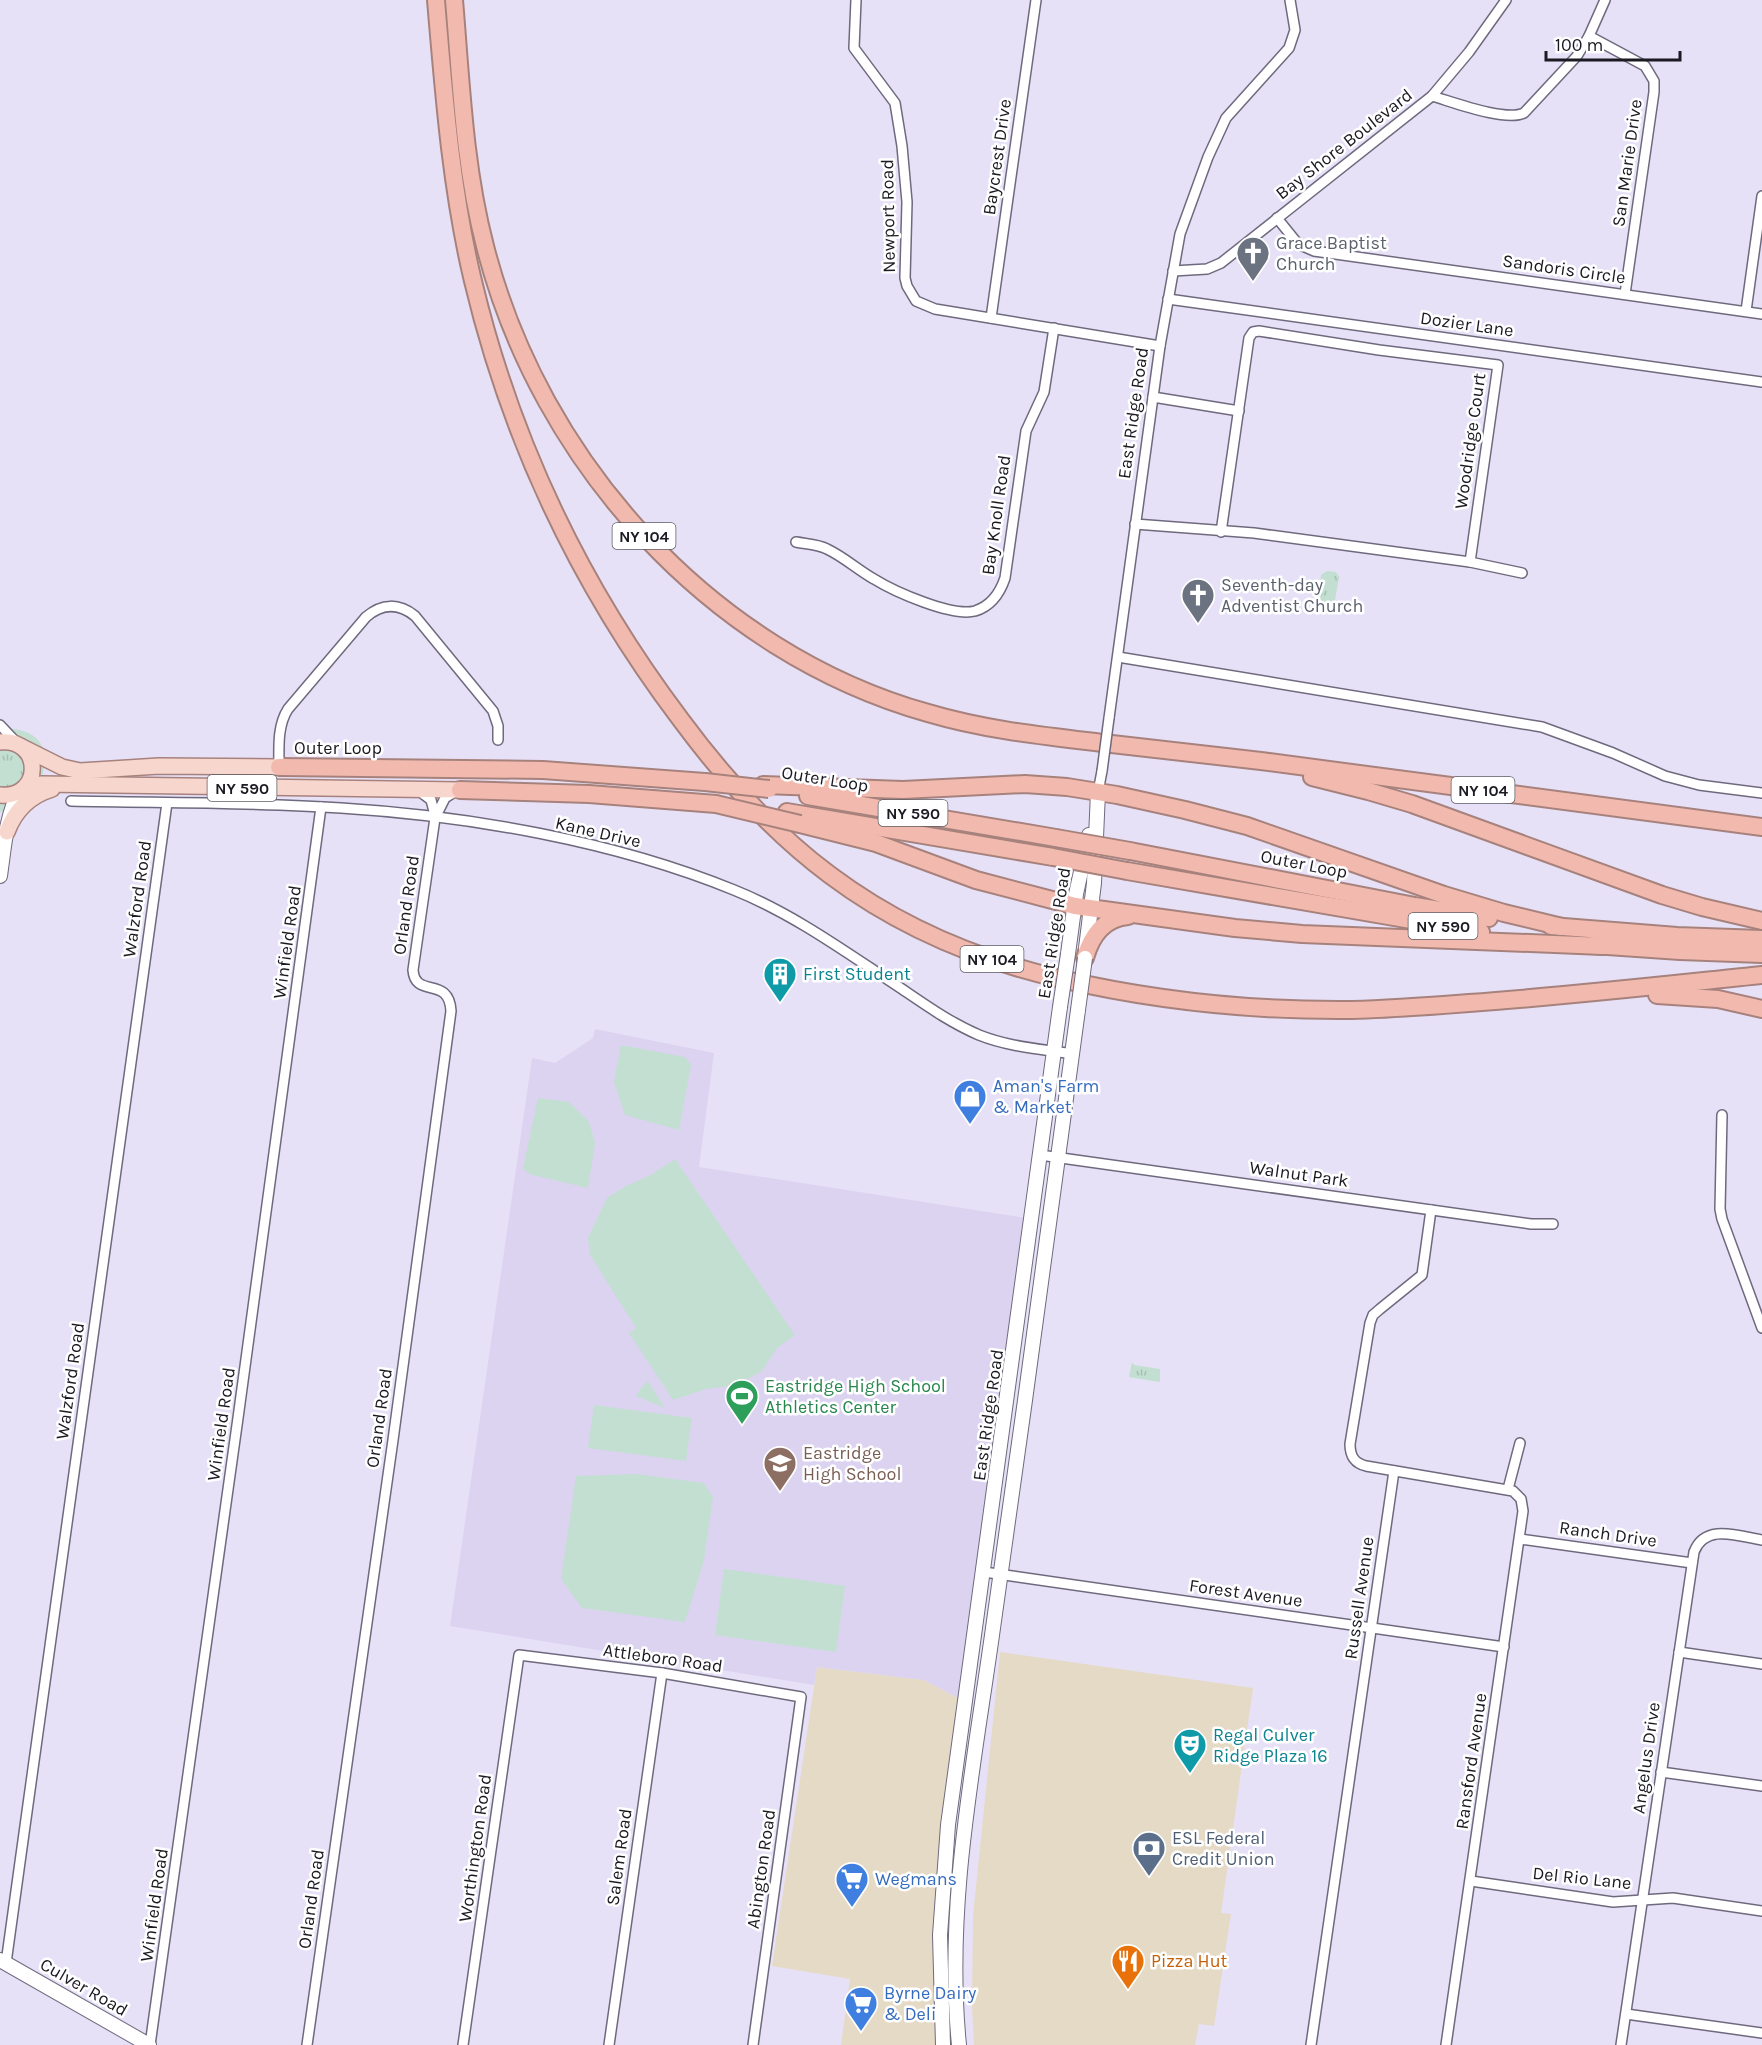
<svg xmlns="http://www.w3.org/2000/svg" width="1762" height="2045" viewBox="0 0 1762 2045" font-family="Karla,sans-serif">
	<defs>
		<pattern id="park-tufts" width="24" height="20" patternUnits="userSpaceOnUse" patternTransform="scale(1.5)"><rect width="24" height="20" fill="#c2dfd1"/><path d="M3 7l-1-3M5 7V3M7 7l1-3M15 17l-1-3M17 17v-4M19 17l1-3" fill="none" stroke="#a6bfb3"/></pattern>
	</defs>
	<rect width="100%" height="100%" fill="#e7e1f8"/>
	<!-- commercial -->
	<g fill="#e5dac5">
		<polygon points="1000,1652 1253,1688 1221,1913 1231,1914 1214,2026 1199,2024 1195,2045 974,2045 972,2005 973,1916"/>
		<polygon points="817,1667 924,1680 958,1698 934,1997 937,2045 841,2045 850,1979 772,1966"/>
	</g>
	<!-- built -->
	<polygon fill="#dcd3f1" points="595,1029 714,1053 699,1167 1026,1218 958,1698 924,1680 817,1667 814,1685 450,1626 532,1058 555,1063 593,1038"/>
	<!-- grass -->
	<g fill="#c2dfd1">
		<polygon points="621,1045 685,1057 691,1065 679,1130 625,1115 614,1082"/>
		<polygon points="538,1098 569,1102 589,1122 595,1143 588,1188 529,1174 523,1168"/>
		<polygon points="675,1159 795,1335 777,1348 762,1371 737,1385 706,1389 673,1400 629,1333 636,1328 590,1255 588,1238 607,1198 626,1186 649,1176"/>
		<polygon points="648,1381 665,1408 636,1396 641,1388"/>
		<polygon points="594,1405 692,1418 686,1461 588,1448"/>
		<polygon points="637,1474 704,1483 713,1497 704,1560 685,1622 582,1608 561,1579 576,1476"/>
		<polygon points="724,1569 845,1586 836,1652 715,1635"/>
	</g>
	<!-- park -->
	<g fill="url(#park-tufts)">
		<polygon points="1327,571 1336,572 1339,577 1333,612 1325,611 1319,596 1321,575"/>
		<path d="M0,728C33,728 52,741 42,776C39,788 30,799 24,809L0,812Z"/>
		<polygon points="1132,1362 1134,1365 1160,1369 1160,1381 1159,1382 1129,1377"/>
	</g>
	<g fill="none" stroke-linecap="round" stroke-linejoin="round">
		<defs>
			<g id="street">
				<polyline points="856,0 854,48 895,103 902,146 907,202 905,278 907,286 916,301 935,309 1160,346"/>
				<polyline points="1589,36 1645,66 1654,81 1654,92 1625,294"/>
				<path d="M1432,96C1453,102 1505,122 1524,113L1577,56L1589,36L1605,0"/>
				<polyline points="1277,218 1298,244 1314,251 1762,314"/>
				<polyline points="1173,271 1207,269 1221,263 1432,96 1469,52 1506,0"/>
				<polyline points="1168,299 1762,382"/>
				<polyline points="1746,311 1762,196"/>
				<polyline points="991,318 1036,0"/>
				<polyline points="1153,397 1239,411"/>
				<polyline points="1135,524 1254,533 1470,562 1522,573"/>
				<polyline points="1221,532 1249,338 1253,332 1259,331 1379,350 1498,365 1470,562"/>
				<path d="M796,542C806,544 818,544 827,549C844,557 858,570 874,579C895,592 952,617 975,611C991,606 1000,593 1005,578L1026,431L1044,392L1054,328"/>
				<polyline points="1118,657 1542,727 1613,753 1665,776 1699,785 1762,793"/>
				<polyline points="1109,718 1160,346 1180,234 1208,157 1226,118 1289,48 1295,30 1290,0"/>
				<polyline points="0,725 17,743"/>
				<path d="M279,767C279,748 277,726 288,709L366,617C382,603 399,603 415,616L493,711L498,726V740"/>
				<polyline points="419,791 431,800 435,815"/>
				<polyline points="1098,792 1102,771"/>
				<path d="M71,801C161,803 251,802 341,808C470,816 614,841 734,890C794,914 847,953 902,989C927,1006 951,1023 979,1035C1009,1047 1041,1049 1072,1054"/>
				<polyline points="1722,1115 1720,1209 1722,1219 1762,1328"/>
				<polyline points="1040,1155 1531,1224 1553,1224"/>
				<path d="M1431,1210L1422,1275L1380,1309L1373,1315L1370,1323L1350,1444C1350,1456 1354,1463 1366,1466L1513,1491L1521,1499L1523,1511L1446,2045"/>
				<polyline points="1508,1489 1520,1443"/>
				<polyline points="1520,1539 1692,1563"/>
				<polyline points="984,1572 1504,1647"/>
				<polyline points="1679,1652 1762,1664"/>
				<polyline points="1661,1772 1762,1786"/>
				<polyline points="1471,1881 1613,1902 1673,1898 1762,1911"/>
				<polyline points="6,1963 167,803"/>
				<polyline points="1626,2014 1762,2033"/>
				<polyline points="150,2045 238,1418 321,807"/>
				<path d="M307,2045L393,1440L451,1011C449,975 415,999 413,970L435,818L445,798L456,791"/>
				<polyline points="463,2045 519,1655 662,1673 801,1697 753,2045"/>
				<polyline points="609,2045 662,1673"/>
				<polyline points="1311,2045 1394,1471"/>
				<path d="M1621,2045L1694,1552C1705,1523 1738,1536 1762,1540"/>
			</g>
			<g id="secondary">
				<path d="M0,876C4,848 6,817 19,792"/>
				<polyline points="1086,948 1094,883 1098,792"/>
				<polyline points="1068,954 1076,894 1089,835"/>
				<polyline points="0,1960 149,2045"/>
				<polyline points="943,2045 940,1935 948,1825 1060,1007"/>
				<path d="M959,2045C945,1905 974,1766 993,1628C1022,1422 1051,1217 1078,1010"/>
			</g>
			<g id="primary">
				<path d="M0,742C43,738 43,799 0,795"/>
				<polyline points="22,747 62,767 80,771 159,766 279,767"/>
				<polyline points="25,787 42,784 460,790"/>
				<path d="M7,832C15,810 29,796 52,789"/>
			</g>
			<g id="highway">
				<path d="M436,0C444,94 451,189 473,281C511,441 582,589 681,720C724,778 772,832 830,875C898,926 978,960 1061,979C1156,1001 1255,1011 1352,1010C1391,1009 1430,1006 1469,1003C1567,996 1665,985 1762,975"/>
				<path d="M454,0C461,82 464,166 485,246C540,462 711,652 928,713C985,730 1044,736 1103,743C1156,749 1208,755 1261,761C1428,782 1595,806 1762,827"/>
				<polyline points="279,767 543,770 705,782"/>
				<polyline points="1312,777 1368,791 1412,804 1662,895 1702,907 1762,921"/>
				<polyline points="763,785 903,790 1025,784 1067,787 1117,795 1185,810 1247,826 1444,895 1504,913 1562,927"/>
				<polyline points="460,790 589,794 716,804"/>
				<polyline points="808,796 1056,838"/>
				<polyline points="787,812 1053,857"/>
				<polyline points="800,824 876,843 976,880 1075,906 1235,928 1302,934 1603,946"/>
				<polyline points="1130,851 1415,906 1489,918"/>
				<polyline points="1127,871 1481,932"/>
				<polyline points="1551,926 1677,936 1762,939"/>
				<polyline points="1593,945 1680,951 1762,954"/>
				<path d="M1085,958C1091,936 1104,918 1128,916"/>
				<polyline points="1657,995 1718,999 1762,1009"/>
			</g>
		</defs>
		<!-- street casing -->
		<use href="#street" stroke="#6f697d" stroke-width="12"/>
		<!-- secondary casing -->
		<use href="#secondary" stroke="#6f697d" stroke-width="16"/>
		<!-- primary casing -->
		<use href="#primary" stroke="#a7827d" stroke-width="18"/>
		<!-- highway casing -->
		<use href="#highway" stroke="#a7827d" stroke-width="20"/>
		<!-- street -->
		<use href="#street" stroke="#fff" stroke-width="9"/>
		<!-- secondary -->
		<use href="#secondary" stroke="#fff" stroke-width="14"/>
		<!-- primary -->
		<use href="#primary" stroke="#f7d6ce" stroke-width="15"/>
		<!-- highway -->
		<use href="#highway" stroke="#f2baae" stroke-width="16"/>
		<defs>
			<polyline id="street-bridge" points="1102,771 1109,718"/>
			<g id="secondary-bridge">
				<polyline points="1060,1007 1068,954"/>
				<polyline points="1078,1010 1085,958"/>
			</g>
			<g id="highway-bridge">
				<polyline points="705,782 769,789"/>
				<polyline points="716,804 800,824"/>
				<polyline points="1056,838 1130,851"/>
				<polyline points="1053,857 1127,871"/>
			</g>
		</defs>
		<!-- street-bridge casing -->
		<use href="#street-bridge" stroke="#6f697d" stroke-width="12" stroke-linecap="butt"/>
		<!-- secondary-bridge casing -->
		<use href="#secondary-bridge" stroke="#6f697d" stroke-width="16" stroke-linecap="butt"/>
		<!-- highway-bridge casing -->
		<use href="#highway-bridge" stroke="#a7827d" stroke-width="20" stroke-linecap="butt"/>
		<!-- street-bridge -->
		<use href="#street-bridge" stroke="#fff" stroke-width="9"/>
		<!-- secondary-bridge -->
		<use href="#secondary-bridge" stroke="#fff" stroke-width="14"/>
		<!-- highway-bridge -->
		<use href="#highway-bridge" stroke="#f2baae" stroke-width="16"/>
	</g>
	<!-- icons -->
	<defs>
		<symbol id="church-pin" viewBox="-11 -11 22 30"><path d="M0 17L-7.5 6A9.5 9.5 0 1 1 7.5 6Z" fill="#6b7280" stroke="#fff"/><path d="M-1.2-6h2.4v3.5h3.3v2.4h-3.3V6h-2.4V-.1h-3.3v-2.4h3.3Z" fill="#fff"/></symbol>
		<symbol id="building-pin" viewBox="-11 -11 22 30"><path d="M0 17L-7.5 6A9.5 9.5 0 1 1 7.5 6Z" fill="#0f9aa8" stroke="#fff"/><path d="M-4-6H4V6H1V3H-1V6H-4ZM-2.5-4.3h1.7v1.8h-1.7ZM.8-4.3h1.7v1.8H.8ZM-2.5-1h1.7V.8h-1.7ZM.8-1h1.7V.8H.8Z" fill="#fff"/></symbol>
		<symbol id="shop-pin" viewBox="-11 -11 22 30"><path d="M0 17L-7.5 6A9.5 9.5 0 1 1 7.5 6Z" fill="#3f7fe0" stroke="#fff"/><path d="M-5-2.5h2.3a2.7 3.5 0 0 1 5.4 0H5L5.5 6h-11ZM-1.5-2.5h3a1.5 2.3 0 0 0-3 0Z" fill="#fff"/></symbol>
		<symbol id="stadium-pin" viewBox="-11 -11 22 30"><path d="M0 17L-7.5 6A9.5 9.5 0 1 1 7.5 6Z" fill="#2e9e5b" stroke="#fff"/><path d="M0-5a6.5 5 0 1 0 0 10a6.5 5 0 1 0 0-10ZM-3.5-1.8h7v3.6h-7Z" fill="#fff"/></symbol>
		<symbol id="school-pin" viewBox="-11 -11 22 30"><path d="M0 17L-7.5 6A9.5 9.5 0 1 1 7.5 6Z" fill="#8d6e63" stroke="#fff"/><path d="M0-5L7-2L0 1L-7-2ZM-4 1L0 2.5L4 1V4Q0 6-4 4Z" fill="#fff"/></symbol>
		<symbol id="theatre-pin" viewBox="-11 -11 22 30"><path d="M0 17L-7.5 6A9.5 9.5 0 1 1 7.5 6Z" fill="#0f9aa8" stroke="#fff"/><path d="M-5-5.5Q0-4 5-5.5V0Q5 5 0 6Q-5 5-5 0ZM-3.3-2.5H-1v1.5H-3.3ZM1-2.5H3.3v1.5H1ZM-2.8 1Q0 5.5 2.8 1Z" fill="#fff"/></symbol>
		<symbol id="bank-pin" viewBox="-11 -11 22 30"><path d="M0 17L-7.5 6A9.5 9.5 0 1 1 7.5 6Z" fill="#5c6f8a" stroke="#fff"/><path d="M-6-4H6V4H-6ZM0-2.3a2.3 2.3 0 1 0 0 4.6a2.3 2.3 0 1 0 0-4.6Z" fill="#fff"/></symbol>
		<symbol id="supermarket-pin" viewBox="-11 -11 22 30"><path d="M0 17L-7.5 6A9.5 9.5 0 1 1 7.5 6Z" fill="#3f7fe0" stroke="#fff"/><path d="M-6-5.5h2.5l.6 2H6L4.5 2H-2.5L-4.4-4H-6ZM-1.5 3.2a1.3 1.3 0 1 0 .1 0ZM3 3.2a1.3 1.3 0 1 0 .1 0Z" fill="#fff"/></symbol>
		<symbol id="restaurant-pin" viewBox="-11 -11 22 30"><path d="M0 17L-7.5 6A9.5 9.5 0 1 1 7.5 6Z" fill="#e8710a" stroke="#fff"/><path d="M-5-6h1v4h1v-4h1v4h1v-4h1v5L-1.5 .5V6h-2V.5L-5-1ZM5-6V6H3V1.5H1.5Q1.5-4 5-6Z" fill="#fff"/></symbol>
	</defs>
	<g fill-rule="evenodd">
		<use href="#church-pin" x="1234" y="234" width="38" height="52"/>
		<use href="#church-pin" x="1179" y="576" width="38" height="52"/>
		<use href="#building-pin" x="761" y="955" width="38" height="52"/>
		<use href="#shop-pin" x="951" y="1077" width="38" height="52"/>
		<use href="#stadium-pin" x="723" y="1377" width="38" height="52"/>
		<use href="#school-pin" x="761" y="1444" width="38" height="52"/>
		<use href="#theatre-pin" x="1171" y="1726" width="38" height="52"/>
		<use href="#bank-pin" x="1130" y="1829" width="38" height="52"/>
		<use href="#supermarket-pin" x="833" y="1860" width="38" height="52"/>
		<use href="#restaurant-pin" x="1109" y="1942" width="38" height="52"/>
		<use href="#supermarket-pin" x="842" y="1984" width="38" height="52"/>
	</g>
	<g text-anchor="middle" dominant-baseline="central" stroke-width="5" stroke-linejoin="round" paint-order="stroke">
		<!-- shield labels -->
		<g fill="#fff" stroke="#5f5e64" stroke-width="1.5">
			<rect x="612.5" y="523" width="63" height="26" rx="4.5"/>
			<rect x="207.5" y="775" width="69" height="26" rx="4.5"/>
			<rect x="1451.5" y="777" width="63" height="26" rx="4.5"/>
			<rect x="878.5" y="800" width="69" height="26" rx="4.5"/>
			<rect x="1408.5" y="913" width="69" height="26" rx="4.5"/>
			<rect x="960.5" y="946" width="63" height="26" rx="4.5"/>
		</g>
		<g font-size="16" font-weight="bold" fill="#1b1921">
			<text x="644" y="536">NY 104</text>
			<text x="242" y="788">NY 590</text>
			<text x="1483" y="790">NY 104</text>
			<text x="913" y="813">NY 590</text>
			<text x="1443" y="926">NY 590</text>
			<text x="992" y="959">NY 104</text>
		</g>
		<!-- street labels -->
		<g font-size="18" fill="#1b1921" stroke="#fff">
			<text transform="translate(1344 144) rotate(-38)">Bay Shore Boulevard</text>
			<text transform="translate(997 157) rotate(-82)">Baycrest Drive</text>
			<text transform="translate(1627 163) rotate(-82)">San Marie Drive</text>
			<text transform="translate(888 216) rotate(-91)">Newport Road</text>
			<text transform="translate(1564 269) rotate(8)">Sandoris Circle</text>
			<text transform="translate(1467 324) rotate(8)">Dozier Lane</text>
			<text transform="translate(1133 413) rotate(-82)">East Ridge Road</text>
			<text transform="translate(1470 441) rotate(-82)">Woodridge Court</text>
			<text transform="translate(996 515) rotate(-82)">Bay Knoll Road</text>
			<text x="338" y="748">Outer Loop</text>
			<text transform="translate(825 779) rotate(9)">Outer Loop</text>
			<text transform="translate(598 832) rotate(13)">Kane Drive</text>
			<text transform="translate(1304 864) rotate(11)">Outer Loop</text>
			<text transform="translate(137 899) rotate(-82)">Walzford Road</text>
			<text transform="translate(406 905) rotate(-82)">Orland Road</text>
			<text transform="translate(1054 933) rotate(-81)">East Ridge Road</text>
			<text transform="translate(287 942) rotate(-82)">Winfield Road</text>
			<text transform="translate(1299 1174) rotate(8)">Walnut Park</text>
			<text transform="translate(70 1381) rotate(-82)">Walzford Road</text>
			<text transform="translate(988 1415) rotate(-82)">East Ridge Road</text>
			<text transform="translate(379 1418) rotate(-82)">Orland Road</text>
			<text transform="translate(221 1424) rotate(-82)">Winfield Road</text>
			<text transform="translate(1608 1534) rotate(8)">Ranch Drive</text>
			<text transform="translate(1246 1593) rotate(8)">Forest Avenue</text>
			<text transform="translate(1359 1598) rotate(-82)">Russell Avenue</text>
			<text transform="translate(663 1658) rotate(8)">Attleboro Road</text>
			<text transform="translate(1646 1758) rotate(-82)">Angelus Drive</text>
			<text transform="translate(1471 1761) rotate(-82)">Ransford Avenue</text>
			<text transform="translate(475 1848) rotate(-82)">Worthington Road</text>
			<text transform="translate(619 1857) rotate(-82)">Salem Road</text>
			<text transform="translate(761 1869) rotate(-82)">Abington Road</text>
			<text transform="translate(1582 1878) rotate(6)">Del Rio Lane</text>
			<text transform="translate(311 1899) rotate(-82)">Orland Road</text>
			<text transform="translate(154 1905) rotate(-82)">Winfield Road</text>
			<text transform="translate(84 1987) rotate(30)">Culver Road</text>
		</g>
		<!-- worship labels -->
		<g font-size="18" fill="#5b616d" stroke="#fff" text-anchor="start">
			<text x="1276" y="243">Grace Baptist<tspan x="1276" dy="21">Church</tspan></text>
			<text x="1221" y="585">Seventh-day<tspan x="1221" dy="21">Adventist Church</tspan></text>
		</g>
		<!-- culture labels -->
		<g font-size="18" fill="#0d838f" stroke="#fff" text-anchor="start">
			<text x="803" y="974">First Student</text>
			<text x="1213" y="1735">Regal Culver<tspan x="1213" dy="21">Ridge Plaza 16</tspan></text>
		</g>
		<!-- shop labels -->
		<g font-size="18" fill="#366cbe" stroke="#fff" text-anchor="start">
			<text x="993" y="1086">Aman's Farm<tspan x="993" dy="21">&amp; Market</tspan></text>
			<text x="875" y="1879">Wegmans</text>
			<text x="884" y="1993">Byrne Dairy<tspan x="884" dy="21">&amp; Deli</tspan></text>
		</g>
		<!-- leisure labels -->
		<g font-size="18" fill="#27864d" stroke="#fff" text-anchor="start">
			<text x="765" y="1386">Eastridge High School<tspan x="765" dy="21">Athletics Center</tspan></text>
		</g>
		<!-- education labels -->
		<g font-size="18" fill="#785e54" stroke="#fff" text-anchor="start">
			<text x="803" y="1453">Eastridge<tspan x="803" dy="21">High School</tspan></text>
		</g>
		<!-- service labels -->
		<g font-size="18" fill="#4e5e75" stroke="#fff" text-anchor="start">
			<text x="1172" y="1838">ESL Federal<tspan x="1172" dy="21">Credit Union</tspan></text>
		</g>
		<!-- food labels -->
		<g font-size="18" fill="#c56008" stroke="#fff" text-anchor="start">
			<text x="1151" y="1961">Pizza Hut</text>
		</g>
	</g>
	<!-- scale -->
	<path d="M1546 51v9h134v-9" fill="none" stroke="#1b1921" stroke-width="3"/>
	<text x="1555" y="51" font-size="18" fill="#1b1921" stroke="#ffffff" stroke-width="4.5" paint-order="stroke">100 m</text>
</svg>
